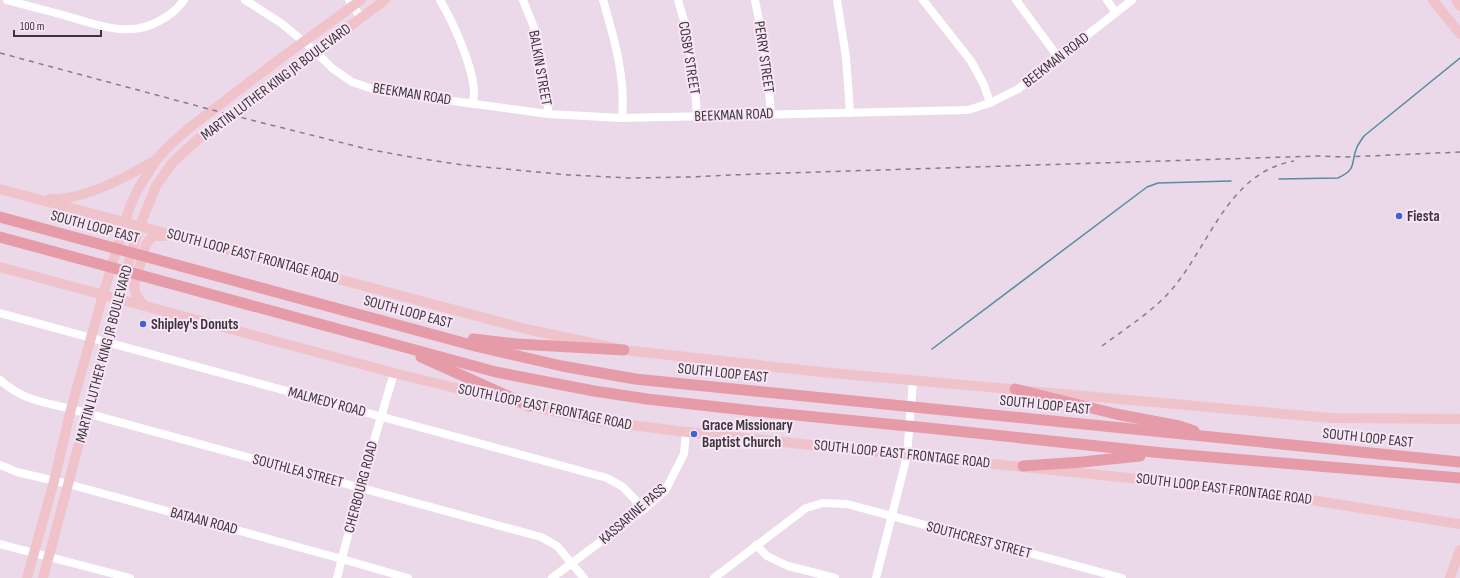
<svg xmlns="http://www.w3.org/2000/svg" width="1460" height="578" viewBox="0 0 1460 578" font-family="'Sofia Sans Condensed',sans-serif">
	<rect width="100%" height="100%" fill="#ebd9ea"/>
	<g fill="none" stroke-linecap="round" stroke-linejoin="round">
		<!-- stream -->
		<g stroke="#548ca1" stroke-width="1.5">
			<path d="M1279,179L1338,178C1358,169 1350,163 1357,147C1359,143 1362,139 1364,136L1460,58"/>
			<polyline points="932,349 1147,187 1158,183 1231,181"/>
		</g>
		<!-- minor -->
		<g stroke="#fff" stroke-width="8">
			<path d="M7,0C28,6 49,11 70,17C100,26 131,38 161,20C170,15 178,9 184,0"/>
			<polyline points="245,0 281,23 316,52 332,68 352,82 379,91 548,114 622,118 968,110 990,103 1018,89 1132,0"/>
			<polyline points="349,0 361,18"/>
			<path d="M440,0C453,22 473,66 474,92C474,96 473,100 473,104"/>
			<polyline points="523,0 537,35 547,91 548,114"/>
			<path d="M603,0C614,38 626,78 622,118"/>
			<polyline points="678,0 689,38 694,77 697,117"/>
			<polyline points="755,0 766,57 771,114"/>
			<polyline points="837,0 846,57 850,113"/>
			<polyline points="923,0 971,61 984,85 990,103"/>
			<polyline points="1016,0 1058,57"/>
			<polyline points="1107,0 1116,13"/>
			<polyline points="0,313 607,478 623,487 644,509"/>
			<path d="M0,380C22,400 43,402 71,409L541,537L557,546L584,578"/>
			<polyline points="0,465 17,472 68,484 342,559 408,578"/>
			<polyline points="0,544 130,578"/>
			<polyline points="756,545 767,556 788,566 835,578"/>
			<polyline points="337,578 360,488 394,373"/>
			<polyline points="552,578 644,509 665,491 684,454 686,432"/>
			<polyline points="714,578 806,508 823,503 847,504 1122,578"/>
			<polyline points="876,578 907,456 913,380"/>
		</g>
		<!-- major -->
		<g stroke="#f0c3cb" stroke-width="10">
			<polyline points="1433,0 1460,34"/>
			<polyline points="1456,0 1460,6"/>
			<polyline points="0,189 526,329 624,350 821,372 1296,415 1332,418 1460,419"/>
			<path d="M50,199C85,200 126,177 156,160"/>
			<polyline points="0,267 394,373 530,406 600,421 686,432 1255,491 1460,524"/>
			<path d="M145,306C138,299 135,295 134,286L146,244L153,236H165"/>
			<polyline points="27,578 54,481 71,409 103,295 125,221 131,204 138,189 157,159 170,145 188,129 273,64 361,0"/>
			<polyline points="43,578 116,305 140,225 156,186 173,162 197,140 385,0"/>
			<polyline points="1450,578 1460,550"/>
		</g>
		<!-- highway -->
		<g stroke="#e69ba9" stroke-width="11">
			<polyline points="0,217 475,346 562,366 635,379 1460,462"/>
			<polyline points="0,237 496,372 594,391 647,399 754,411 928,428 1163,453 1460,478"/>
			<polyline points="473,339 517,344 624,350"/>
			<polyline points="421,357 530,406"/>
			<polyline points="1015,389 1116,414 1179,426 1194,431"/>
			<polyline points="1023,466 1082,462 1140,456"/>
		</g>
		<!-- rail -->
		<g stroke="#877b86" stroke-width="1.5" stroke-dasharray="5 5" stroke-linecap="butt">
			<polyline points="0,53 231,115 367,149 416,158 463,165 569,175 629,178 688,177 755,174 1318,156 1345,157 1460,152"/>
			<path d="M1102,346C1126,328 1155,310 1173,288C1210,244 1229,172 1294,161"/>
		</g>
	</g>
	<!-- markers -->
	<g fill="#4461d4" stroke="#f8e6f7" stroke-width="1.5">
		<circle cx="1399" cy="216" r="4"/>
		<circle cx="143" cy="324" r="4"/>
		<circle cx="694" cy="434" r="4"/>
	</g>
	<g text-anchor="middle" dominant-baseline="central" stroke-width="4" stroke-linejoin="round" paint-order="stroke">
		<!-- street labels -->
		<g font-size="15" fill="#3c353b" stroke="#f8e6f7">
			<text transform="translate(764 57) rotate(82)">PERRY STREET</text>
			<text transform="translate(689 58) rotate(81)">COSBY STREET</text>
			<text transform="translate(1056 60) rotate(-38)">BEEKMAN ROAD</text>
			<text transform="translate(540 68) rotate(80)">BALKIN STREET</text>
			<text transform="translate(276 82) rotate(-37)">MARTIN LUTHER KING JR BOULEVARD</text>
			<text transform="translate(412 94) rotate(9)">BEEKMAN ROAD</text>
			<text transform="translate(734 115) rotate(-2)">BEEKMAN ROAD</text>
			<text transform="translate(95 227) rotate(15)">SOUTH LOOP EAST</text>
			<text transform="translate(253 256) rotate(15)">SOUTH LOOP EAST FRONTAGE ROAD</text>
			<text transform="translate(408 312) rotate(15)">SOUTH LOOP EAST</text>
			<text transform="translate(104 354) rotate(-75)">MARTIN LUTHER KING JR BOULEVARD</text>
			<text transform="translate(723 373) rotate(6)">SOUTH LOOP EAST</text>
			<text transform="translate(327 402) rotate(15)">MALMEDY ROAD</text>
			<text transform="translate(1045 405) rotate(6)">SOUTH LOOP EAST</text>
			<text transform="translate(545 407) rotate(12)">SOUTH LOOP EAST FRONTAGE ROAD</text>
			<text transform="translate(1368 438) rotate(6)">SOUTH LOOP EAST</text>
			<text transform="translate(902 454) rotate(6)">SOUTH LOOP EAST FRONTAGE ROAD</text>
			<text transform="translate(298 471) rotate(15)">SOUTHLEA STREET</text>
			<text transform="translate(361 487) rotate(-75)">CHERBOURG ROAD</text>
			<text transform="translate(1224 489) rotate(7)">SOUTH LOOP EAST FRONTAGE ROAD</text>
			<text transform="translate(633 514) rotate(-41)">KASSARINE PASS</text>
			<text transform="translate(204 521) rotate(15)">BATAAN ROAD</text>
			<text transform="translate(979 540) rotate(15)">SOUTHCREST STREET</text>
		</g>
		<!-- poi labels -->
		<g font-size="15" font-weight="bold" fill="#3c353b" stroke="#f8e6f7" text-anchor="start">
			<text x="1407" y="216">Fiesta</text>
			<text x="151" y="324">Shipley's Donuts</text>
			<text x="702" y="425">Grace Missionary<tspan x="702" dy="17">Baptist Church</tspan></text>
		</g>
	</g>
	<!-- scale -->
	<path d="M14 30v6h87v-6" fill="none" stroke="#3c353b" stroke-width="2"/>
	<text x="20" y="30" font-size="12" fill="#3c353b" stroke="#f8e6f7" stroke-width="3" paint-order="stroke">100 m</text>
</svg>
